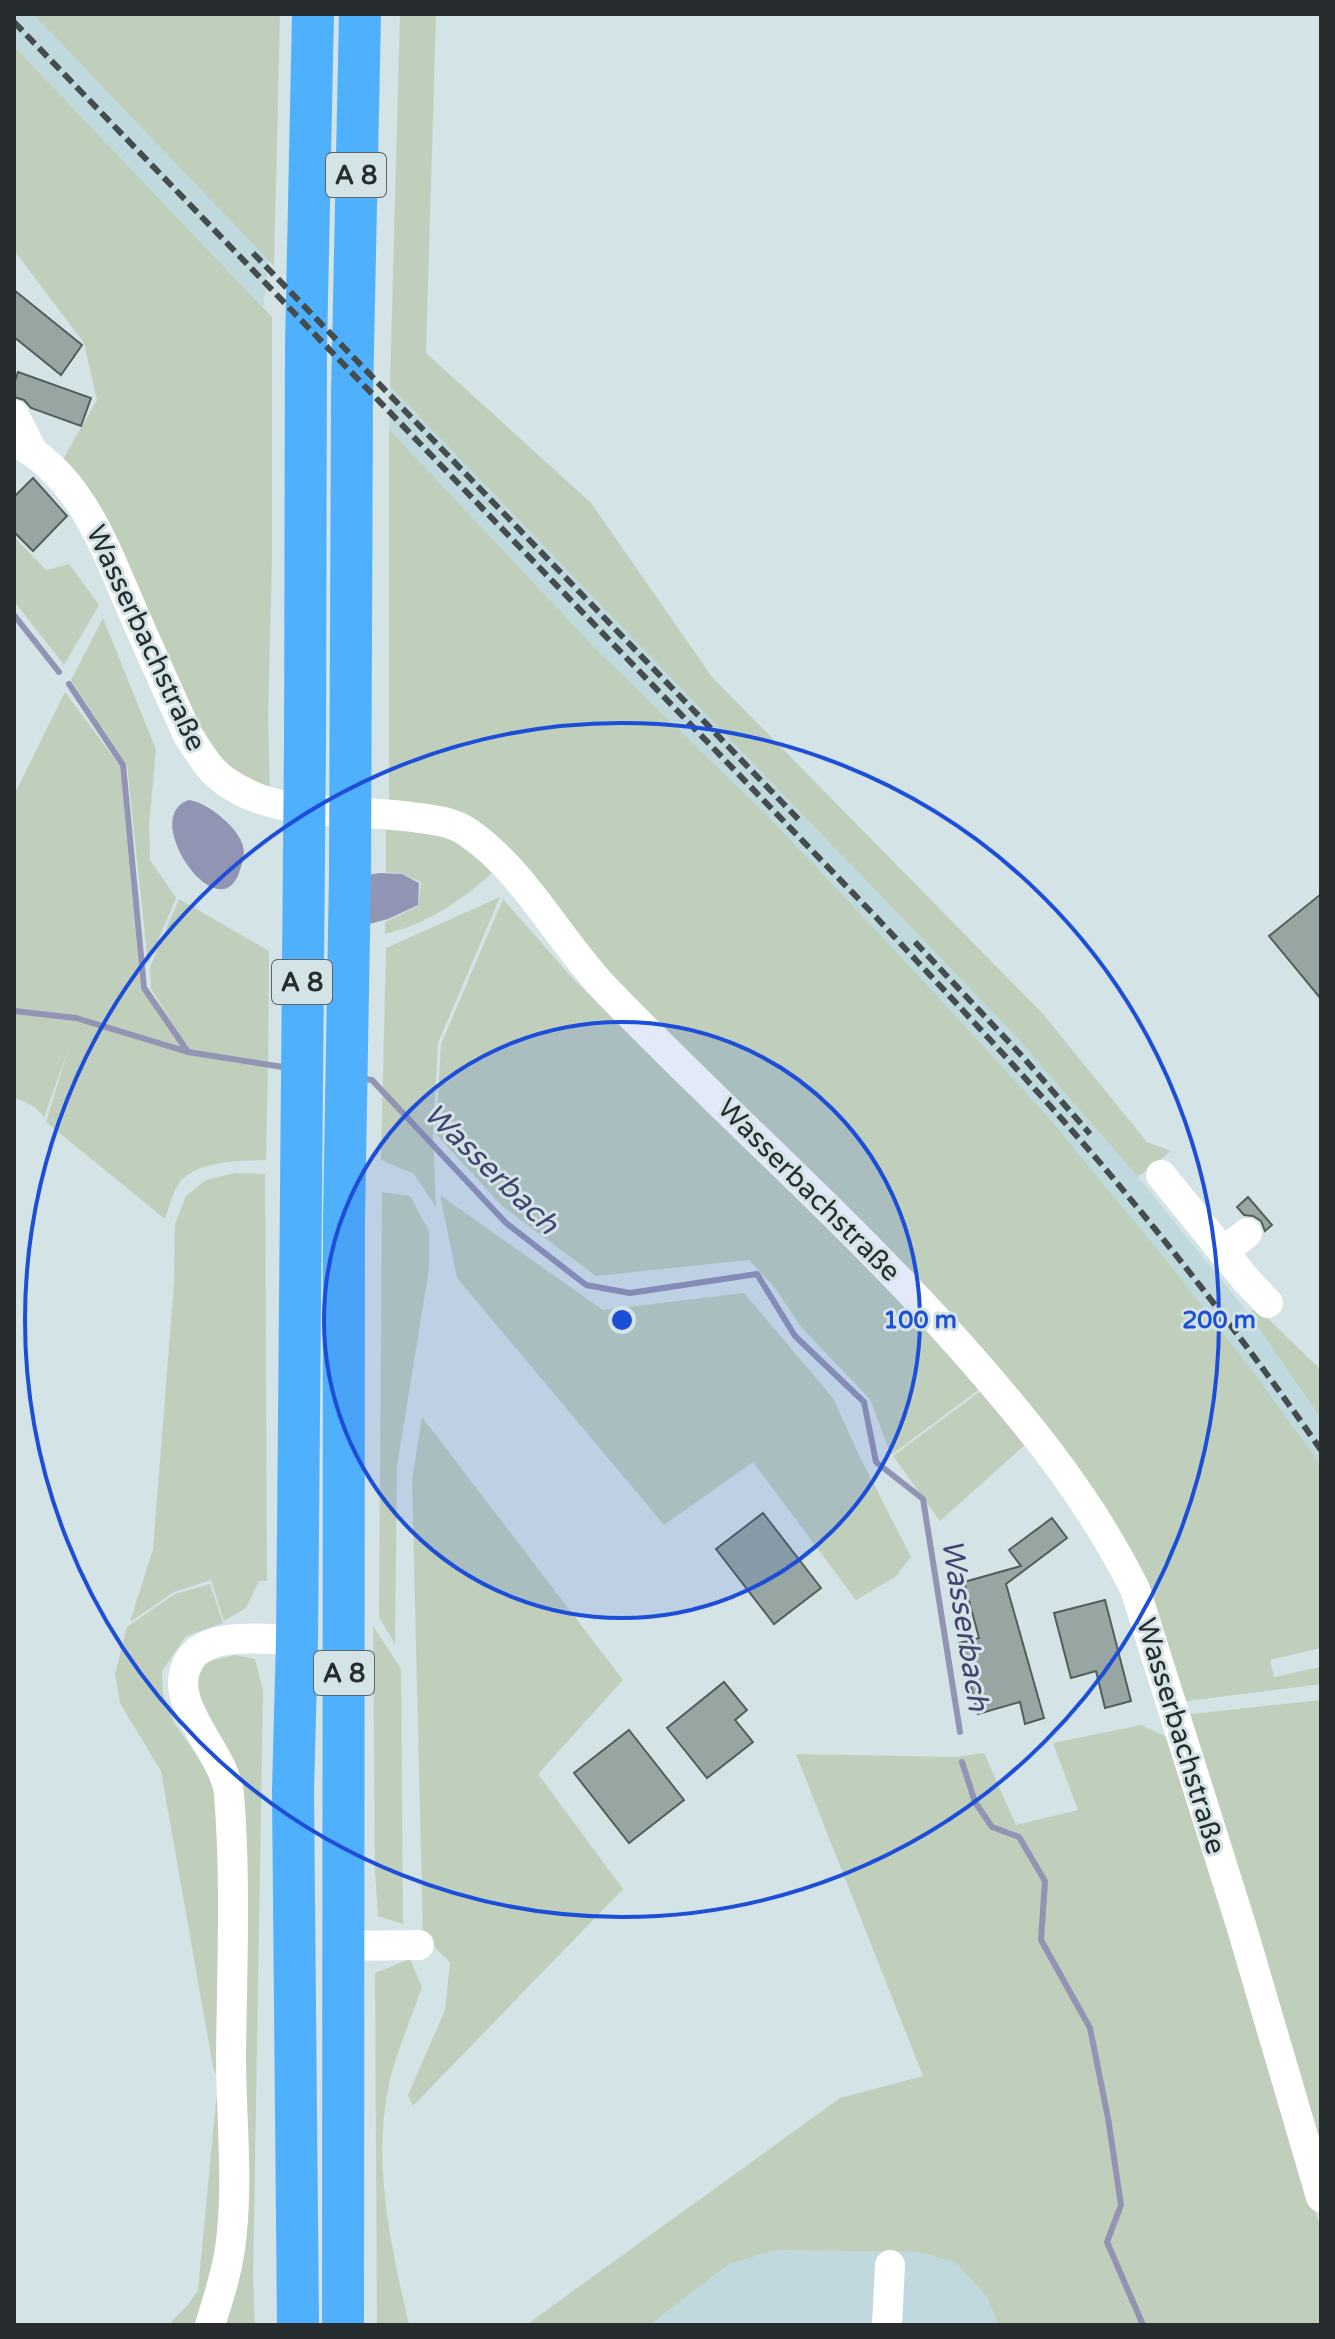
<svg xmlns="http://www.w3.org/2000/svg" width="1335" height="2339" viewBox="0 0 1335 2339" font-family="'Varela Round',sans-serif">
	<rect width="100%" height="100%" fill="#d3e3e6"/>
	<!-- built -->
	<g fill="#c0d9de">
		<polygon points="14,14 33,14 269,260 263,307 14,46"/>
		<polygon points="390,386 1011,1031 1138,1177 1249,1314 1321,1419 1321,1465 1168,1262 1050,1119 920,977 770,818 597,650 389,429"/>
		<polygon points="776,2250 919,2252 956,2263 987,2297 998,2325 650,2325 729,2264"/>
	</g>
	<!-- green -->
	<g fill="#bfcfbc">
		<polygon points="33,14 280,14 274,266"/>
		<polygon points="400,14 436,14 426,353 591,503 712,677 1043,1014 1147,1142 1171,1151 1138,1177 1011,1031 390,386"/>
		<polygon points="14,46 272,317 272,560 268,716 270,797 209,759 62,461 97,400 84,343 14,250"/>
		<polygon points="389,429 597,650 770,818 920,977 1050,1119 1168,1262 1254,1373 1321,1465 1321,1648 1270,1660 1274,1677 1321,1667 1321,1684 1179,1702 1115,1534 634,1010 520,869 389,801"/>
		<polygon points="14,537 46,570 69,564 99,605 64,665 14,601"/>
		<polygon points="103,618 156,750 149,825 150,860 176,898 148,964 127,765 71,680"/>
		<path d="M65,692L120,766L141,993V979L174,1023L151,989L150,967L179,899L269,951L268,1063L189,1051L186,1042L185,1052L268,1066L266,1160C239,1161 198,1160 179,1183C173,1191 169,1208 165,1219L46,1122L70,1044L44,1118C37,1106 27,1102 14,1098V795Z"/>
		<path d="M386,823L437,829L494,871C463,900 427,924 385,934V922L418,906L421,882L403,874L386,872Z"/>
		<polygon points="500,897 438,1043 433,1134 436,1207 414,1174 381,1160 386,948"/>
		<polygon points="503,899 574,980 900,1291 981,1388 891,1455 870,1399 801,1327 775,1288 749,1260 596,1276 502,1206 436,1134 441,1044"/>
		<polygon points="235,1173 265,1174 267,1581 259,1581 246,1608 224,1621 211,1580 174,1592 130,1622 153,1549 174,1283 175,1224 186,1196 206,1180"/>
		<polygon points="382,1192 410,1196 429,1231 429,1269 397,1466 395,1644 379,1617"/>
		<polygon points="440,1195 603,1310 744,1293 833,1398 860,1457 911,1557 895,1577 856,1600 753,1462 664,1525 457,1278"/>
		<polygon points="1256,1307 1321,1370 1321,1419 1249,1314"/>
		<polygon points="982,1390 1027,1443 940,1521 893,1456"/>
		<polygon points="422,1417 623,1680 538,1774 623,1889 413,2106 408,2095 445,2010 450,1962 423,1936 412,1479"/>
		<polygon points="210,1584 223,1623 186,1636 162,1671 163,1695 175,1724 209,1773 225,1806 225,2200 217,2266 198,2325 168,2325 188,2305 198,2290 218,2080 213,2067 161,1771 120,1703 115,1674 127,1627 175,1594"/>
		<polygon points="373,1626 401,1669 403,1924 378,1916 375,1872"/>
		<polygon points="235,1655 255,1659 263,1691 253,2280 255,2325 220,2325 242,1852 193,1687 206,1662"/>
		<polygon points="1321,1700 1321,2178 1183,1715"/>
		<polygon points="1141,1725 1169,1738 1321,2230 1321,2325 998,2325 987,2297 956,2263 919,2252 776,2250 729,2264 650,2325 526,2325 840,2098 923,2076 796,1754 955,1757 984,1753 1016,1825 1078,1810 1053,1743"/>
		<path d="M410,1959L422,1987C412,2017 397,2049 390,2080C371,2161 391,2246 409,2325H377L375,1973Z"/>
	</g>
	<!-- water -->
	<g fill="#9194b2">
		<path d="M188,800C206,801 239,828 243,846C245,854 243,861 240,870C222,929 152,836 178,807C181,803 185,802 188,800Z"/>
		<polygon points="380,873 402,874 419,883 418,905 388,919 362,926 354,877"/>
	</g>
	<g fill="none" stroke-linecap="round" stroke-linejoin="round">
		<!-- stream -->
		<g stroke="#9194b2" stroke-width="6">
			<polyline points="14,615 59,672"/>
			<polyline points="69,684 123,765 144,988 188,1052"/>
			<polyline points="14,1011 76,1018 188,1052 289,1068"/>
			<polyline points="359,1078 372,1080 506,1223 586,1285 630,1293 757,1274 795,1336 864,1402 876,1462 923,1499 960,1732"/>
			<polyline points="962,1762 975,1802 992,1827 1019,1837 1045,1881 1041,1940 1090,2028 1108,2118 1121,2205 1107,2242 1143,2325"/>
		</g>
	</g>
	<!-- building -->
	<g fill="#97a6a2" stroke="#525f5b" stroke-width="2">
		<polygon points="14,290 82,345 61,375 14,337"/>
		<polygon points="18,372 91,398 81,426 31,408 24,400 14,397 14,384"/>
		<polygon points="33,478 67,516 33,551 14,532 14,497"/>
		<polygon points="1321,894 1321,999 1269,936"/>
		<polygon points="1248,1197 1272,1225 1265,1231 1261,1221 1253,1216 1244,1215 1237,1207"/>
		<polygon points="763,1513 821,1588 774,1624 716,1549"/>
		<polygon points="1052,1518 1067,1538 1006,1584 1044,1718 1025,1724 1020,1702 978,1714 959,1643 979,1638 964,1582 1021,1566 1009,1550"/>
		<polygon points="1105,1600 1131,1701 1105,1708 1096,1671 1071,1678 1054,1613"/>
		<polygon points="724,1682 747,1710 735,1720 753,1742 707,1778 667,1728"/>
		<polygon points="629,1730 684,1800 629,1843 574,1773"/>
	</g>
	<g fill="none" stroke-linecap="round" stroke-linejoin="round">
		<!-- minor -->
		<g stroke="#fff" stroke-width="30">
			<polyline points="14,415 33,452"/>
			<path d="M14,441C81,475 105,548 133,612C151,653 169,694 188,735C199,752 209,770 225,781C279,820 351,808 412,817C433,820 452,821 469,833C525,872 561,944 609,993C728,1116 857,1228 970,1357C1034,1430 1091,1501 1135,1589L1241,1925L1321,2197"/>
			<polyline points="1161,1175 1247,1281 1268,1303"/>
			<polyline points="1223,1252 1247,1233"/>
			<polyline points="342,1946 419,1945"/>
			<path d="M210,2325C218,2300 226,2275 230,2249C239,2185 231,2119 231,2055C232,1968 236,1880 229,1794C225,1751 164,1703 189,1661C207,1630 267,1640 297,1640"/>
			<polyline points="887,2325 890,2265"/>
		</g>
		<!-- highway -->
		<g stroke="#4fb0fd" stroke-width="42">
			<polyline points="298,2325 293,1791 297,1640 305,744 306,347 313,14"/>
			<polyline points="343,2325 344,1219 350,876 352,396 360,14"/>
		</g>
		<!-- rail -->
		<g stroke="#454c4e" stroke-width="6" stroke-dasharray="12 6" stroke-linecap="butt">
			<path d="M14,22L876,917C952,999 1029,1080 1102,1165C1179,1256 1253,1352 1321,1450"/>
			<polyline points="253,253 802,823"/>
			<polyline points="915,942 1023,1057 1090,1134"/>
		</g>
	</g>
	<!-- distance rings -->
	<circle cx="622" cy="1320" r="298" fill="#1d4ed8" fill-opacity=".12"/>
	<g fill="none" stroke="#1d4ed8" stroke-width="4">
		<circle cx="622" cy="1320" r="298"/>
		<circle cx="622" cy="1320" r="597"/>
	</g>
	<g text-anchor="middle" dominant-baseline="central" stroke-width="6" stroke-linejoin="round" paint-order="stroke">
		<!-- shield labels -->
		<g fill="#d3e3e6" stroke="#5b6466" stroke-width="2">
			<rect x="326" y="153" width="60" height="44" rx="6"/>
			<rect x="272" y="960" width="60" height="44" rx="6"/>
			<rect x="314" y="1651" width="60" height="44" rx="6"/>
		</g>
		<g font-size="26" font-weight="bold" fill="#272d2f">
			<text x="356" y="175">A 8</text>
			<text x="302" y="982">A 8</text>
			<text x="344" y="1673">A 8</text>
		</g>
		<!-- street labels -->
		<g font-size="28" fill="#272d2f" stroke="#d3e3e6">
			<text transform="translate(146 638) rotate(65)">Wasserbachstraße</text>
			<text transform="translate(809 1190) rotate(45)">Wasserbachstraße</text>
			<text transform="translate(1181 1736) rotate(73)">Wasserbachstraße</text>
		</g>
		<!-- water labels -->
		<g font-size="30" font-style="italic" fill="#434571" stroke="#d3e3e6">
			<text transform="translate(491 1169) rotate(44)">Wasserbach</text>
			<text transform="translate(965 1625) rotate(81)">Wasserbach</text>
		</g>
	</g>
	<circle cx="622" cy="1320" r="12" fill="#1d4ed8" stroke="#d3e3e6" stroke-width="4"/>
	<g font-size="24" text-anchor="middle" font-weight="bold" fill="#1d4ed8" stroke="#d3e3e6" stroke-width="6" stroke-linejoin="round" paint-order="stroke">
		<text x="920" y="1328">100 m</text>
		<text x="1219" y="1328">200 m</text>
	</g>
	<!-- border -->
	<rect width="1335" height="2339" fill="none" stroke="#272d2f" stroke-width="32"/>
</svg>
